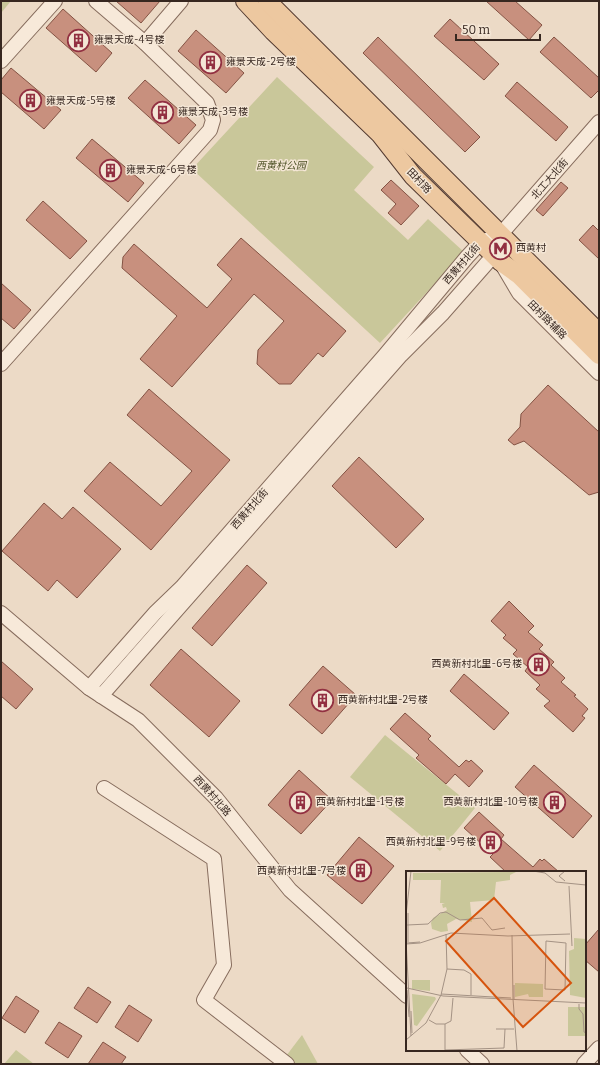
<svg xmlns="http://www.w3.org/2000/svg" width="600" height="1065" viewBox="0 0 600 1065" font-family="Bitter,'Noto Sans SC',serif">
	<rect width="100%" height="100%" fill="#ecdac6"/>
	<!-- green -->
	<g fill="#c9c79a">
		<polygon points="1,1 11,1 1,13"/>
		<polygon points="277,77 374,167 354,190 408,240 428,219 464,252 380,343 192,169"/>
		<polygon points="385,735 475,808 440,851 350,777"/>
		<polygon points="302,1035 318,1064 280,1064"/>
		<polygon points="16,1050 34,1064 4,1064"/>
	</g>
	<!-- building -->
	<g fill="#c8907e" stroke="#845344">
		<polygon points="116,1 160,1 141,23"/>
		<polygon points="486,1 515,1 542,25 529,40"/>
		<polygon points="63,9 112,53 96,72 46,28"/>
		<polygon points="450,19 499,64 484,80 434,36"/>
		<polygon points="196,30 244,73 226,93 178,51"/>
		<polygon points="378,37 480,137 465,152 363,53"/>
		<polygon points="554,37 599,78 599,90 591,98 540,52"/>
		<polygon points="11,68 61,110 44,129 1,92 1,80"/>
		<polygon points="145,80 196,125 179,144 128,98"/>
		<polygon points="517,82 568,127 556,141 505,96"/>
		<polygon points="92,139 144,183 128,202 76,158"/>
		<polygon points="391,180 419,206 401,225 388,213 396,204 381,190"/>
		<polygon points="561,182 568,188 543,216 536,210"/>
		<polygon points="43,201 87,241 70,259 26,220"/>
		<polygon points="593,225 599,231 599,259 579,240"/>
		<polygon points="241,238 346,331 323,357 318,353 291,384 279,384 257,364 258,350 284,321 254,294 172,387 140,359 177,316 122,268 123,257 134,244 207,308 232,279 217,265"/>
		<polygon points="1,283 31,310 14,329 1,318"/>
		<polygon points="548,385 599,432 599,492 589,495 524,441 514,445 508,440 520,427 521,414"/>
		<polygon points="149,389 230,460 151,550 84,491 110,462 161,506 192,471 127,415"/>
		<polygon points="359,457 424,519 396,548 332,486"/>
		<polygon points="44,503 62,519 73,507 121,549 77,598 57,580 48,591 2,551"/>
		<polygon points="247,565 267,583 212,646 192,628"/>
		<polygon points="509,601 534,626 528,632 543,645 539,649 554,662 551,665 565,678 561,682 576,695 574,696 588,709 582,716 585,718 573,732 544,706 550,701 536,689 540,685 525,671 528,667 513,654 517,650 503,638 506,635 491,621"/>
		<polygon points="181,649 240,701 209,737 150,685"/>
		<polygon points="1,661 33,689 16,709 1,696"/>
		<polygon points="323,666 356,695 322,734 289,705"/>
		<polygon points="464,674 509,713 494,730 450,691"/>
		<polygon points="405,713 431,736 428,739 459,767 466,760 469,762 471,760 483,771 469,787 455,774 446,784 416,758 419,755 390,729"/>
		<polygon points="534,765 592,816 573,838 515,787"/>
		<polygon points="299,770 332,800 301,834 268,805"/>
		<polygon points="479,812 504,835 501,839 533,867 540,859 542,861 544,859 559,872 506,872 490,857 493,854 464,828"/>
		<polygon points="359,837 394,866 362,904 327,875"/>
		<polygon points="599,929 599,972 585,960 585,945"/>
		<polygon points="88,987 111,1002 97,1023 74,1008"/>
		<polygon points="16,996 39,1011 25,1033 2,1018"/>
		<polygon points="129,1005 152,1020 138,1042 115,1027"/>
		<polygon points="59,1022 82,1036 68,1058 45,1043"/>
		<polygon points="103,1042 126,1057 121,1064 88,1064"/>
	</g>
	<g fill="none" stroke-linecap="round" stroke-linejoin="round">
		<defs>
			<g id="minor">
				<polyline points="145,43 181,1"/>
				<polyline points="1,61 55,1"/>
				<polyline points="503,266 519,293 599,373"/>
				<polyline points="1,364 210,130 213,120 207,103 145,43 96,1"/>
				<polyline points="1,613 89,688 138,720 216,798 290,890 407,996"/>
				<polyline points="89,688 155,613 182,587 385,355 467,257 481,242 490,239"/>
				<polyline points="101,696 401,355 443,313 494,255 500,235 599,122"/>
				<polyline points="104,788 214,859 224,965 204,1000 287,1064"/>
				<polyline points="467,1050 482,1064"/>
				<polyline points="584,1064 599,1048"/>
			</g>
			<g id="major">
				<polyline points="245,1 273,31 380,134 413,176 501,262 519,275 599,355"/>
				<polyline points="267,1 599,333"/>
			</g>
		</defs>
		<!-- minor casing -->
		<use href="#minor" stroke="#866c5d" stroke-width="16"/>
		<!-- major casing -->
		<use href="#major" stroke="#543b31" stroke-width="20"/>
		<!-- minor -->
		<use href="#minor" stroke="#f7e9d9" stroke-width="14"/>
		<!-- major -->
		<use href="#major" stroke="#edc8a0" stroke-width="18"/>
	</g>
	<!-- icons -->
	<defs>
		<symbol id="building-ring" viewBox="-11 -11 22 22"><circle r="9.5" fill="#f4e6d5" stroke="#923041" stroke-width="1.5"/><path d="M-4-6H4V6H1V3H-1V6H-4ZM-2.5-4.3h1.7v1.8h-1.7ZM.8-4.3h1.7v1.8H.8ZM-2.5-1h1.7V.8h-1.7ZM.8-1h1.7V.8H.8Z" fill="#923041"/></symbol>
		<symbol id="metro-ring" viewBox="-11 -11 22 22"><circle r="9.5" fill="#f4e6d5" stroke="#923041" stroke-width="1.5"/><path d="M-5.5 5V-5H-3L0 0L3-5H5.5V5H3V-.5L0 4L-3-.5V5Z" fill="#923041"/></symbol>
	</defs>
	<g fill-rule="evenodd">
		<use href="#building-ring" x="66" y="28" width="25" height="25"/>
		<use href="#building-ring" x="198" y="50" width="25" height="25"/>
		<use href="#building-ring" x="18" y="88" width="25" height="25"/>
		<use href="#building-ring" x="150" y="100" width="25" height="25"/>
		<use href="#building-ring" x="98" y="158" width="25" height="25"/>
		<use href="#metro-ring" x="488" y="236" width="25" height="25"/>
		<use href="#building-ring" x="526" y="652" width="25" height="25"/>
		<use href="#building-ring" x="310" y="688" width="25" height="25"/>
		<use href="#building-ring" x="288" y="790" width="25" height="25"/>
		<use href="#building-ring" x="542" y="790" width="25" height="25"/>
		<use href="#building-ring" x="478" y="830" width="25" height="25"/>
		<use href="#building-ring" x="348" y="858" width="25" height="25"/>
	</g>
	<g text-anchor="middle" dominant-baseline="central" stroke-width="3" stroke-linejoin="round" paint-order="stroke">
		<!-- poi labels -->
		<g font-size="10" fill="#372720" stroke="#f4e6d5" text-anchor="start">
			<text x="94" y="40">雍景天成-4号楼</text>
			<text x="226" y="62">雍景天成-2号楼</text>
			<text x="46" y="101">雍景天成-5号楼</text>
			<text x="178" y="112">雍景天成-3号楼</text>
			<text x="126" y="170">雍景天成-6号楼</text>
			<text x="516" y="248">西黄村</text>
			<text x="522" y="664" text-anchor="end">西黄新村北里-6号楼</text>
			<text x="338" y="700">西黄新村北里-2号楼</text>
			<text x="316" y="802">西黄新村北里-1号楼</text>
			<text x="538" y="802" text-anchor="end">西黄新村北里-10号楼</text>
			<text x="476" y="842" text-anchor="end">西黄新村北里-9号楼</text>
			<text x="346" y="871" text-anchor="end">西黄新村北里-7号楼</text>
		</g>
		<!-- park labels -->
		<g font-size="10" font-style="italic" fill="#4f5327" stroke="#f4e6d5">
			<text x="281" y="166">西黄村公园</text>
		</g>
		<!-- street labels -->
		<g font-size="10" fill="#372720" stroke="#f4e6d5">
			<text transform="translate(550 179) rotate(-49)">北工大北街</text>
			<text transform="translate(419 181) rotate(46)">田村路</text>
			<text transform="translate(462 264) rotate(-49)">西黄村北街</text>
			<text transform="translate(547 320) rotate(45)">田村路辅路</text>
			<text transform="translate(250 509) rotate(-49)">西黄村北街</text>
			<text transform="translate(212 796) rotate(48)">西黄村北路</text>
		</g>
	</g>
	<!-- overview -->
	<g transform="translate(406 871)">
		<rect width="180" height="180" fill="#ecdac6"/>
		<path d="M110,1L104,4V9L90,11L88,29L64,31L66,51L50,48L41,53L42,60L35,61L26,58L25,52L27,47L41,39L40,36L37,37L36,33L39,32H34L35,9H7V2ZM168,67L180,68V127L164,124L163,80L168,78ZM6,109H24V120L6,118ZM109,112L137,113V126H123L122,123L109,126ZM6,123L29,126L30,128L11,155L8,154ZM162,136H180V165H162Z" fill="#c9c79a"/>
		<path fill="none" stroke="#a49284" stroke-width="1" d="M28,0H70M127,0L139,2L150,11L180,14M159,10L153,5L159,0M163,15L166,75M2,42V71M0,44L5,0M1,54L22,53L34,42L40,41L54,49L76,47L86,59L99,57M106,64L107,128L111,180M0,69L5,165M140,70L160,72L159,119L139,118ZM1,72L14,71M0,73L14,72L45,62L102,65L164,63M41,98L58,99L65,103V124M1,117L37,125L180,132M1,119L3,146M35,123L105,127M35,124L41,98L40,63M108,129V114M173,133V138L177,143L178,161L180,162M5,140L6,162M23,149L30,153H39V179L98,177L99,158M39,153L45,150L47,127M90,158H108M0,169L20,152L35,124"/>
		<path fill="#d6540e" fill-opacity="0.15" stroke="#d6540e" stroke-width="2" d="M88,27L165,112L117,156L40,70Z"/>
		<rect width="180" height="180" fill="none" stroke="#372720" stroke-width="2"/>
	</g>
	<!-- border -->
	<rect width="600" height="1065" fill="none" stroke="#372720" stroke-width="4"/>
	<!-- scale -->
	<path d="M456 34v6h84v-6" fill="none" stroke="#372720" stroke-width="2"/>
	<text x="462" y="34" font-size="12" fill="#372720" stroke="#f4e6d5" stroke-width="3" paint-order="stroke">50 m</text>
</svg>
